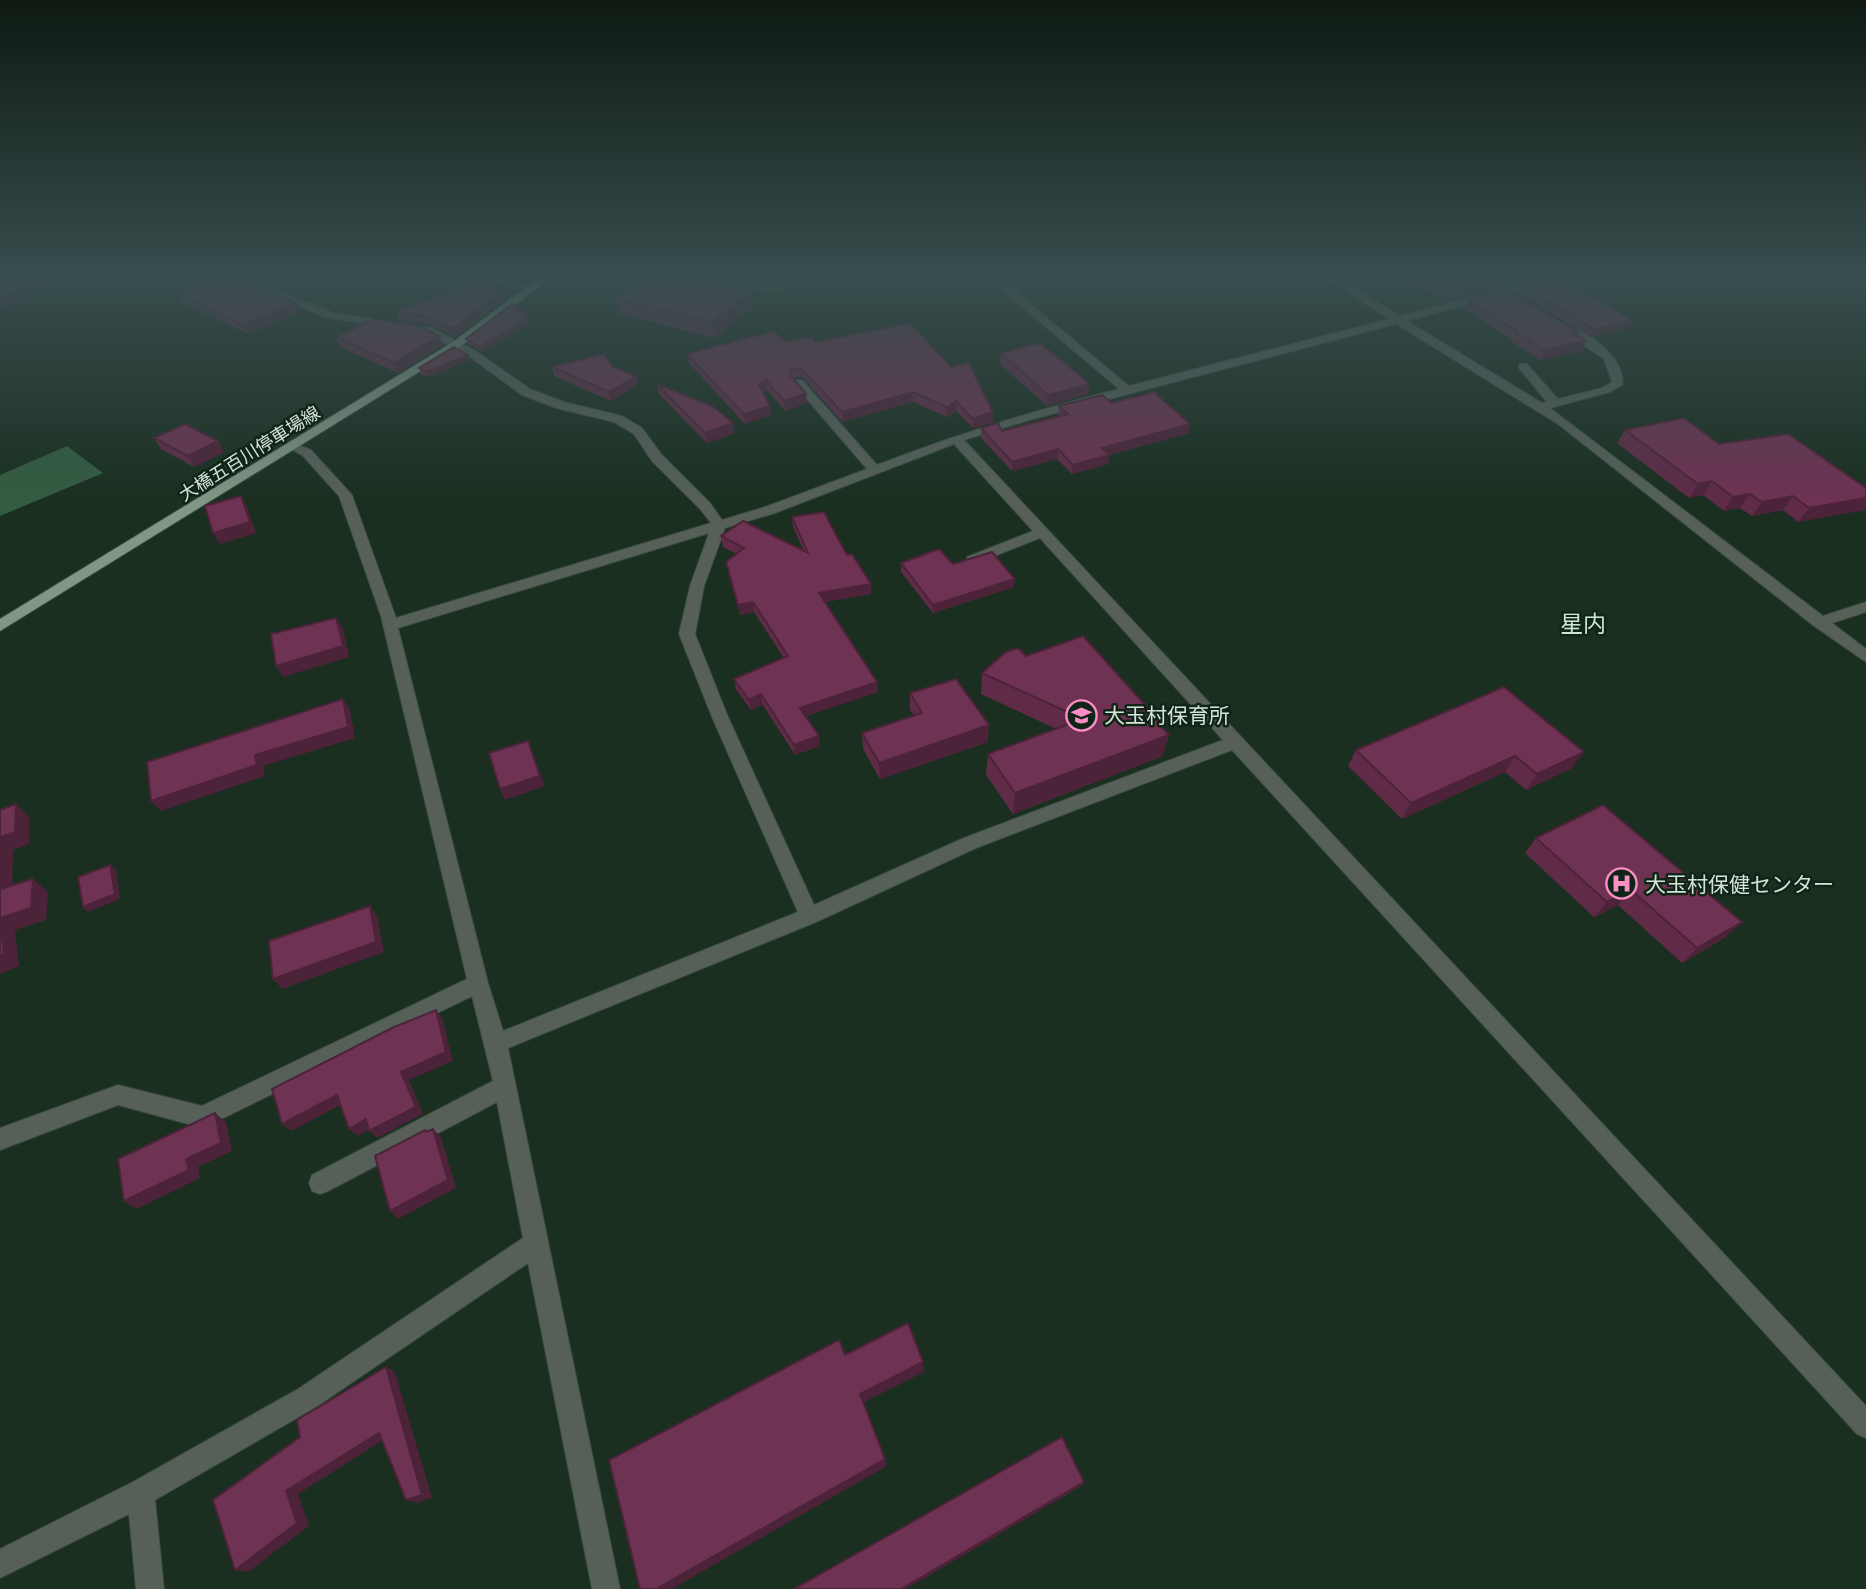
<svg xmlns="http://www.w3.org/2000/svg" width="1866" height="1589" viewBox="0 0 1866 1589" font-family="'Noto Sans','Noto Sans JP',sans-serif">
	<rect width="100%" height="100%" fill="#1a2f20"/>
	<!-- green -->
	<g fill="#335c40">
		<polygon points="760,278 795,278 777,295 748,289"/>
		<polygon points="67,446 103,473 0,516 0,475"/>
	</g>
	<g fill="none" stroke-linecap="round" stroke-linejoin="round">
		<defs>
			<g id="minor">
				<path d="M226,278H241L334,313L431,328L474,350L530,389L564,402L622,416L642,428L662,455L710,503L722,520L765,507L867,469L794,384V380H802L877,465C957,434 1036,410 1119,389L988,278H999L1129,386L1389,319L1325,278H1337L1400,316L1547,278H1564L1407,321L1542,403L1547,402L1519,368V364H1527L1558,399L1602,388L1612,382L1604,359L1564,332V328C1586,325 1628,362 1622,385L1610,392L1550,408L1823,616L1866,602V612L1832,623L1866,649V662L1814,626L1558,424L1396,324L1033,419L964,440L1866,1406V1438L1857,1434L1232,750L976,848L816,922L508,1048L620,1589H592L528,1263L316,1407L155,1500L164,1589H136L129,1514L0,1578V1549L131,1483L298,1389L523,1238L497,1102L328,1191L320,1194L312,1191L309,1183L312,1175L493,1081L472,996L203,1128L118,1105L0,1150V1128L118,1085L202,1106L467,979L381,616L339,496L303,456L288,447L294,443L311,450L352,495L396,618L711,523L700,509L652,461L634,434L614,422L556,408L522,395L466,354L424,333L328,318ZM954,444L1033,531L967,557V563H977L1040,538L1223,740L964,838L814,905L728,717L695,634L704,586L725,528L775,513ZM709,533L690,586L679,634L712,717L798,912L503,1031L488,983L398,628Z"/>
				<polygon points="472,278 494,278 537,288 532,291"/>
			</g>
			<polygon id="major" points="539,278 551,278 461,346 0,631 0,619 453,342"/>
		</defs>
		<!-- minor casing -->
		<use href="#minor" stroke="#384c3e" stroke-width="2"/>
		<!-- major casing -->
		<use href="#major" stroke="#384c3e" stroke-width="2"/>
		<!-- minor -->
		<use href="#minor" fill="#566059" fill-rule="evenodd"/>
		<!-- major -->
		<use href="#major" fill="#819686" fill-rule="evenodd"/>
	</g>
	<!-- wall -->
	<g fill="#5f2b47">
		<polygon points="0,278 114,278 110,281"/>
		<polygon points="143,278 235,278 300,312 248,334 181,302 176,294 198,284 174,283"/>
		<polygon points="1404,278 1536,278 1450,300 1422,290"/>
		<polygon points="1523,287 1630,328 1591,337 1520,294"/>
		<polygon points="751,291 753,306 715,338 619,314 615,299"/>
		<polygon points="501,293 503,301 455,337 431,325 399,320 396,312"/>
		<polygon points="1467,300 1578,332 1577,335 1582,351 1540,360 1511,341 1511,339 1464,309"/>
		<polygon points="530,317 531,323 482,352 468,344 466,339"/>
		<polygon points="910,323 993,422 973,428 956,411 947,417 913,402 842,422 802,377 793,378 806,394 807,403 785,411 767,390 763,393 770,406 771,415 745,424 689,363 687,354 785,342 815,342"/>
		<polygon points="352,328 443,345 398,373 340,347 336,337 353,329"/>
		<polygon points="1001,353 1089,394 1047,406 1000,364"/>
		<polygon points="470,360 429,377 421,374 419,368"/>
		<polygon points="552,367 613,367 636,376 638,385 611,401 554,376"/>
		<polygon points="657,384 733,423 734,433 707,443 659,394"/>
		<polygon points="1112,403 1189,433 1109,455 1108,464 1072,474 1057,459 1012,471 981,438 981,428 1002,431 1059,416 1058,415 1059,406"/>
		<polygon points="1625,430 1719,444 1866,488 1798,522 1783,510 1752,516 1740,508 1724,511 1703,495 1689,498 1617,443"/>
		<polygon points="154,438 224,452 194,467 161,449"/>
		<polygon points="792,517 847,555 871,594 825,602 877,682 878,692 805,716 820,746 795,755 763,705 751,710 736,689 734,679 784,658 754,612 740,615 726,562 737,554 723,547 721,536 804,551 793,527"/>
		<polygon points="901,563 953,564 1014,587 933,613 901,572"/>
		<polygon points="1026,656 1163,756 1013,814 986,775 988,754 1056,729 981,694 982,673"/>
		<polygon points="1504,687 1572,768 1526,790 1505,772 1402,819 1348,766 1356,750"/>
		<polygon points="910,693 988,742 880,779 863,749 862,733 914,715 910,710"/>
		<polygon points="1536,838 1726,937 1682,963 1618,905 1594,917 1525,853"/>
	</g>
	<!-- shaded-wall -->
	<g fill="#4d2339">
		<polygon points="39,278 56,278 57,280 0,311 0,299"/>
		<polygon points="1507,278 1536,278 1450,300 1453,292"/>
		<polygon points="751,291 753,306 715,338 712,322"/>
		<polygon points="501,293 503,301 455,337 452,329"/>
		<polygon points="296,303 300,312 248,334 243,325"/>
		<polygon points="530,317 531,323 482,352 480,347"/>
		<polygon points="1634,321 1630,328 1591,337 1595,330"/>
		<polygon points="439,336 443,345 398,373 394,363"/>
		<polygon points="1586,341 1582,351 1540,360 1544,350"/>
		<polygon points="468,355 470,360 429,377 427,372"/>
		<polygon points="636,376 638,385 611,401 609,392"/>
		<polygon points="766,380 767,390 760,394 759,385"/>
		<polygon points="1090,384 1089,394 1047,406 1048,395"/>
		<polygon points="913,392 913,402 842,422 842,412"/>
		<polygon points="806,394 807,403 785,411 784,401"/>
		<polygon points="956,401 956,411 947,417 947,407"/>
		<polygon points="770,406 771,415 745,424 744,414"/>
		<polygon points="993,412 993,422 973,428 973,419"/>
		<polygon points="733,423 734,433 707,443 705,433"/>
		<polygon points="1190,424 1189,433 1109,455 1108,464 1072,474 1073,465 1102,448"/>
		<polygon points="218,441 224,452 194,467 188,456"/>
		<polygon points="1058,449 1057,459 1012,471 1012,462"/>
		<polygon points="1712,481 1703,495 1689,498 1698,484"/>
		<polygon points="1750,494 1740,508 1724,511 1733,497"/>
		<polygon points="241,496 247,507 256,533 220,544 213,533"/>
		<polygon points="1793,496 1783,510 1752,516 1762,502"/>
		<polygon points="1866,498 1866,510 1798,522 1809,508"/>
		<polygon points="1015,579 1014,587 933,613 933,605"/>
		<polygon points="871,584 871,594 820,603 819,593"/>
		<polygon points="753,602 754,612 740,615 738,605"/>
		<polygon points="336,618 343,629 349,657 283,677 276,666"/>
		<polygon points="877,682 878,692 801,718 800,708"/>
		<polygon points="761,694 763,705 751,710 749,700"/>
		<polygon points="343,699 350,710 355,738 263,766 265,776 161,811 151,801 255,755"/>
		<polygon points="989,725 988,742 880,779 879,763"/>
		<polygon points="1163,725 1160,738 1169,735 1163,756 1013,814 1015,793"/>
		<polygon points="819,736 820,746 795,755 794,745"/>
		<polygon points="528,741 545,786 505,800 500,789"/>
		<polygon points="1584,752 1572,768 1526,790 1537,774"/>
		<polygon points="1515,756 1505,772 1402,819 1411,803"/>
		<polygon points="16,804 29,817 29,844 13,850 12,903 0,893 0,837"/>
		<polygon points="110,865 116,870 120,899 88,912 83,907"/>
		<polygon points="33,879 48,892 46,920 15,930 19,966 0,974 0,918"/>
		<polygon points="1631,890 1618,905 1594,917 1607,902"/>
		<polygon points="370,906 377,916 384,952 282,989 273,979"/>
		<polygon points="1742,922 1726,937 1682,963 1697,948"/>
		<polygon points="436,1010 442,1018 453,1061 409,1080 423,1114 377,1138 369,1131"/>
		<polygon points="337,1095 346,1102 291,1131 282,1124"/>
		<polygon points="215,1113 226,1122 232,1151 198,1167 200,1178 137,1209 124,1201 186,1159"/>
		<polygon points="366,1119 374,1127 358,1136 349,1129"/>
		<polygon points="433,1129 441,1137 456,1188 398,1219 390,1211"/>
		<polygon points="923,1362 924,1372 862,1403 860,1394"/>
		<polygon points="386,1367 395,1372 432,1498 416,1503 406,1500"/>
		<polygon points="379,1433 388,1437 298,1494 309,1526 248,1572 235,1570 286,1491"/>
		<polygon points="885,1459 887,1466 672,1589 656,1589"/>
		<polygon points="1084,1482 1080,1487 906,1589 901,1589"/>
	</g>
	<!-- building -->
	<g fill="#6e3252" stroke="#4d2339" stroke-width="2">
		<polygon points="0,278 39,278 0,299"/>
		<polygon points="212,278 235,278 296,303 243,325 176,294"/>
		<polygon points="646,278 691,278 751,291 712,322 615,299"/>
		<polygon points="1419,278 1507,278 1453,292 1425,282"/>
		<polygon points="1552,278 1561,278 1634,321 1595,330 1523,287"/>
		<polygon points="482,279 501,293 452,329 428,317 396,312"/>
		<polygon points="1507,290 1578,332 1574,333 1586,341 1544,350 1515,332 1517,331 1467,300"/>
		<polygon points="512,304 530,317 480,347 466,339"/>
		<polygon points="374,319 419,326 439,336 394,363 336,337 354,329 352,328"/>
		<polygon points="910,323 951,367 969,363 993,412 973,419 956,401 947,407 913,392 842,412 801,368 791,369 790,375 806,394 784,401 766,380 759,385 770,406 744,414 687,354 774,331 785,342 812,337 815,342"/>
		<polygon points="1040,343 1090,384 1048,395 1001,353"/>
		<polygon points="454,347 468,355 427,372 419,368"/>
		<polygon points="604,354 613,367 636,376 609,392 552,367"/>
		<polygon points="657,384 714,407 733,423 705,433"/>
		<polygon points="1154,392 1190,424 1102,448 1109,455 1073,465 1058,449 1012,462 981,428 998,423 1002,431 1068,414 1059,406 1102,395 1112,403"/>
		<polygon points="1684,418 1719,444 1788,434 1866,488 1866,498 1809,508 1793,496 1762,502 1750,494 1733,497 1712,481 1698,484 1625,430"/>
		<polygon points="185,424 218,441 188,456 154,438"/>
		<polygon points="241,496 250,522 213,533 205,506"/>
		<polygon points="824,512 847,555 852,554 871,584 819,593 877,682 800,708 819,736 794,745 761,694 749,700 734,679 788,656 753,602 738,605 726,562 744,548 721,536 743,521 808,553 792,517"/>
		<polygon points="939,549 953,564 992,552 1015,579 933,605 901,563"/>
		<polygon points="336,618 343,646 276,666 271,634"/>
		<polygon points="1083,636 1163,725 1161,726 1169,735 1015,793 988,754 1083,719 982,673 1006,652 1018,648 1026,656"/>
		<polygon points="956,679 989,725 879,763 862,733 922,713 910,693"/>
		<polygon points="1504,687 1584,752 1537,774 1515,756 1411,803 1356,750"/>
		<polygon points="343,699 348,727 255,755 257,765 151,801 147,762"/>
		<polygon points="528,741 540,776 500,789 489,753"/>
		<polygon points="16,804 15,832 0,837 0,810"/>
		<polygon points="1603,805 1742,922 1697,948 1631,890 1607,902 1536,838"/>
		<polygon points="110,865 115,894 83,907 78,877"/>
		<polygon points="33,879 31,908 0,918 0,889"/>
		<polygon points="370,906 376,942 273,979 269,941"/>
		<polygon points="0,920 4,954 0,955"/>
		<polygon points="436,1010 446,1052 401,1072 416,1107 369,1131 366,1119 349,1129 337,1095 282,1124 272,1089 392,1028"/>
		<polygon points="215,1113 221,1143 186,1159 189,1170 124,1201 118,1159"/>
		<polygon points="433,1129 448,1180 390,1211 375,1156 425,1130 426,1132"/>
		<polygon points="908,1323 923,1362 860,1394 885,1459 656,1589 640,1589 609,1460 839,1340 845,1355"/>
		<polygon points="386,1367 422,1495 406,1500 379,1433 286,1491 297,1523 235,1570 213,1500 300,1437 297,1420"/>
		<polygon points="1062,1437 1084,1482 901,1589 794,1589"/>
	</g>
	<!-- sky -->
	<linearGradient id="sky" x2="0" y2="1"><stop stop-color="#0e1a12"/><stop offset="0.55" stop-color="#384d4e"/><stop offset="1" stop-color="#384d4e" stop-opacity="0"/></linearGradient>
	<rect width="1866" height="501" fill="url(#sky)"/>
	<!-- icons -->
	<defs>
		<symbol id="school-ring" viewBox="-11 -11 22 22"><circle r="9.5" fill="#102517" stroke="#fb8fc5" stroke-width="1.5"/><path d="M0-5L7-2L0 1L-7-2ZM-4 1L0 2.5L4 1V4Q0 6-4 4Z" fill="#fb8fc5"/></symbol>
		<symbol id="hospital-ring" viewBox="-11 -11 22 22"><circle r="9.5" fill="#102517" stroke="#fb8fc5" stroke-width="1.5"/><path d="M-5-5h3v3.5h4V-5h3V5h-3V1.5h-4V5h-3Z" fill="#fb8fc5"/></symbol>
	</defs>
	<g fill-rule="evenodd">
		<use href="#school-ring" x="1064" y="698" width="35" height="35"/>
		<use href="#hospital-ring" x="1604" y="866" width="35" height="35"/>
	</g>
	<g text-anchor="middle" dominant-baseline="central" stroke-width="5" stroke-linejoin="round" paint-order="stroke">
		<!-- far-street labels -->
		<g font-size="18" fill="#d6e3d9" stroke="#102517">
			<text transform="translate(249 453) rotate(-32)">大橋五百川停車場線</text>
		</g>
		<!-- poi labels -->
		<g font-size="21" fill="#d6e3d9" stroke="#102517" text-anchor="start">
			<text x="1104" y="715">大玉村保育所</text>
			<text x="1645" y="884">大玉村保健センター</text>
		</g>
		<!-- neighbourhood labels -->
		<g font-size="23" fill="#cce7d3" stroke="#102517">
			<text x="1583" y="623">星内</text>
		</g>
	</g>
</svg>
